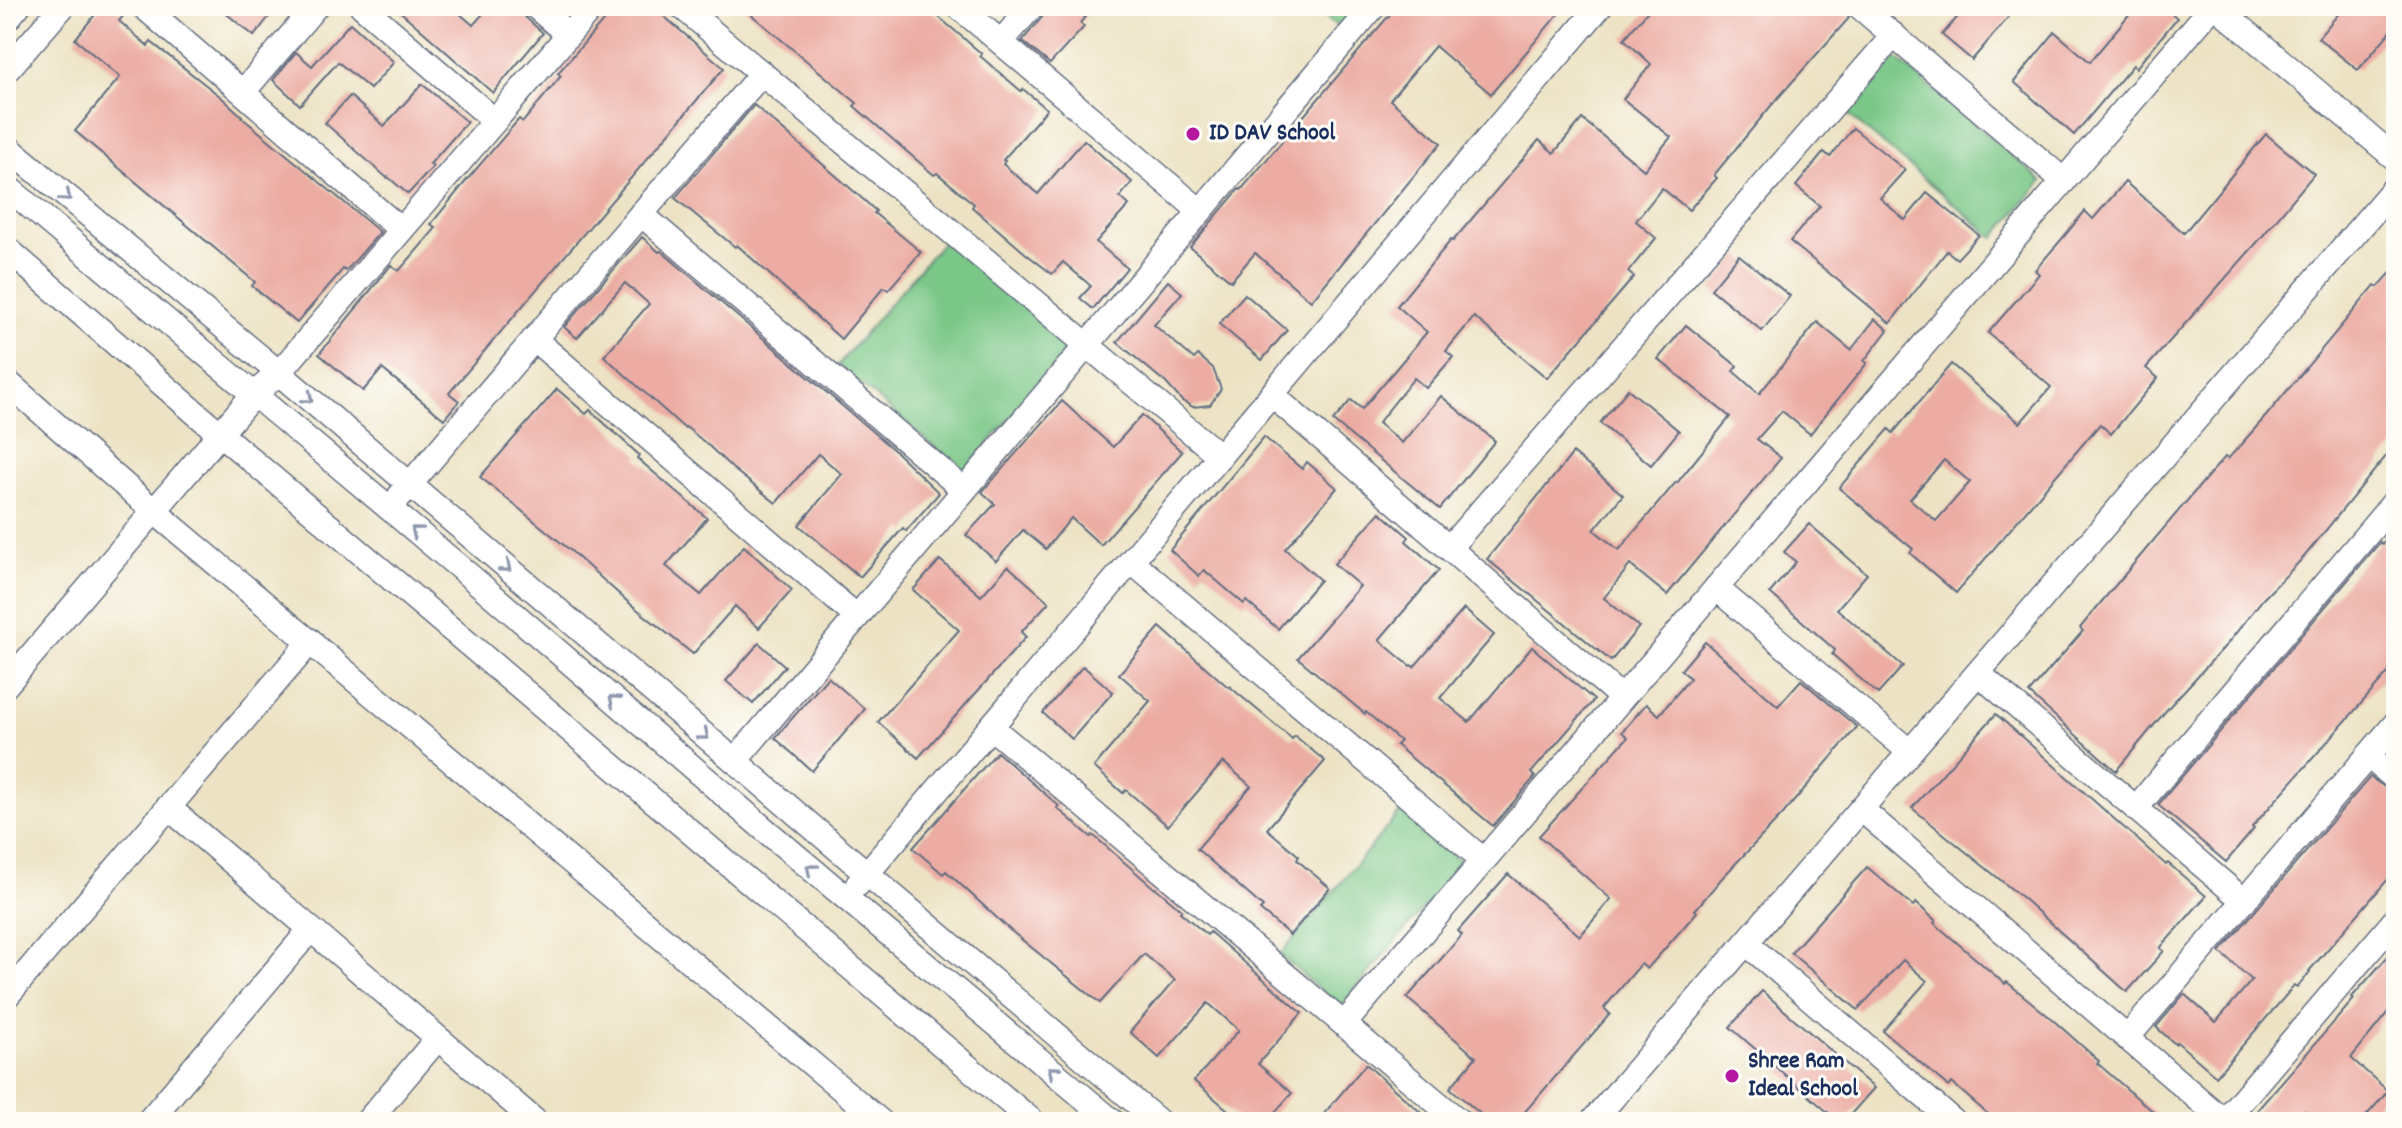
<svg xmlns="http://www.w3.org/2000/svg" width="2402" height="1128" viewBox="0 0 2402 1128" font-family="Dekko,sans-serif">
	<rect width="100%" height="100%" fill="#fdfcf7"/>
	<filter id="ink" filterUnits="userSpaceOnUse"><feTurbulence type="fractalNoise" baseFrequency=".0125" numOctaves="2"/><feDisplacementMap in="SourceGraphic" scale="16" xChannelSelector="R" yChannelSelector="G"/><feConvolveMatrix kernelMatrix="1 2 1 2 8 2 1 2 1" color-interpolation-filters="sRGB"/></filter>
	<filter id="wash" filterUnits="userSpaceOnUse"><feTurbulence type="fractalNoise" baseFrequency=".006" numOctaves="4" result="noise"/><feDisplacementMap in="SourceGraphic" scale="32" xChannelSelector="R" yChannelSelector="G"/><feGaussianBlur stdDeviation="1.8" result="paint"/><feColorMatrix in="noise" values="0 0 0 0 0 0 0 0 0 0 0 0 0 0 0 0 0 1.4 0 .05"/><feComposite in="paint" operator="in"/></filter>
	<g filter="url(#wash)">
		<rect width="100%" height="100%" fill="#ede3c4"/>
		<!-- green -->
		<g fill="#7ac787" stroke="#4a7b72" stroke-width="2">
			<polygon points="1313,6 1360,6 1340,29"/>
			<polygon points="1891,54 2042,181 1994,238 1843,110"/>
			<polygon points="944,240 1070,347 964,472 838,365"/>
			<polygon points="1401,811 1462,862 1340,1007 1280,955"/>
		</g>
		<g id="blocks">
			<!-- building -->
			<g fill="#ecaca3" fill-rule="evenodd">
				<polygon points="102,6 113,6 124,15 119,21 148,46 151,42 221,97 242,116 241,117 380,232 346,271 343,269 297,323 252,286 255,282 75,131 120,77 75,39"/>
				<polygon points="217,6 264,6 272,13 254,36"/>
				<polygon points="394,6 451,6 473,25 490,6 520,6 525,17 543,33 493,93"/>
				<polygon points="616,6 652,6 724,68 449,393 459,401 444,419 382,369 363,391 319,354 391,265 399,271 436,228 431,224 466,181 519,119 523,122 561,76 558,73"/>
				<polygon points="741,6 926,6 982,54 980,56 1021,91 1023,89 1047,109 1003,160 1005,161 1003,164 1038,194 1084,140 1132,182 1120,197 1129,205 1096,242 1127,268 1093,309 1080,298 1091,286 1063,262 1052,274 1025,253 972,207 974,204 937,173 934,175 854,106 857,103"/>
				<polygon points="1047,6 1094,6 1080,23 1084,27 1050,64 1022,41 1043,16"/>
				<polygon points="1397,6 1565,6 1491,94 1435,46 1390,100 1441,143 1311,301 1255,253 1231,281 1190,247 1239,189 1241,190"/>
				<polygon points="1652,6 1844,6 1849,18 1770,107 1714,175 1717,178 1689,210 1662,188 1636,221 1656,238 1628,272 1634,277 1547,378 1474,317 1446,351 1453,357 1426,388 1414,378 1378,423 1402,443 1441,396 1495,441 1440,509 1333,421 1351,400 1362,409 1427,332 1397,306 1451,240 1453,241 1539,140 1554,153 1582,119 1644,170 1671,137 1623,99 1651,64 1624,39"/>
				<polygon points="1967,6 2018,6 1972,60 1942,35"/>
				<polygon points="2136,6 2163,6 2177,18 2136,68 2133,65 2074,135 2014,82 2055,32 2090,62"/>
				<polygon points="2345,6 2396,6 2396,25 2358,70 2318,38"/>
				<polygon points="350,23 394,62 370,89 338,62 300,105 273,80 296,52 312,66"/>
				<polygon points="422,84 467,122 430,164 433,167 408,194 388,177 387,178 325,123 350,96 384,126"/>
				<polygon points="754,105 857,194 876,211 874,213 921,252 888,290 884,287 841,339 737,245 735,247 675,198"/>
				<polygon points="1853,128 1905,170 1880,198 1905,220 1927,193 1979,235 1957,259 1947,251 1890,323 1790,241 1820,206 1796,186 1824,152 1830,157"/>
				<path d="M2266,134L2314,174L2261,238L2146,368L2158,378L2111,434L2100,424L1956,593L1910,553L1913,549L1839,488L1889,429L1893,433L1951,364L2020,423L2051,387L1988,333L2039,274L2035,270L2061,240L2085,211L2093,219L2125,182L2184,233ZM1944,460L1970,482L1936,521L1910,499Z"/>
				<polygon points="642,237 659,252 661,251 895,451 939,493 906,531 903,528 860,577 799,525 842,474 818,454 776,503 732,468 709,446 686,427 685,429 604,356 649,304 625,283 577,338 564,327"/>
				<polygon points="1739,255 1790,296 1762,331 1711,289"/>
				<polygon points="2396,267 2396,444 2304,557 2263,599 2227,644 2169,707 2116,771 2029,693 2083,631 2080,628 2098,606 2208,476 2225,457 2228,459 2267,415 2375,285 2378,287"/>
				<polygon points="1168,281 1182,293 1154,325 1194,359 1198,355 1213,368 1221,389 1210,405 1193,407 1182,401 1166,383 1117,342"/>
				<polygon points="1245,294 1287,330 1262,360 1219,324"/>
				<polygon points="1875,319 1888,330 1864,361 1867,363 1810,434 1782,411 1757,439 1781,458 1667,595 1630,565 1604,598 1639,627 1611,661 1487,559 1573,453 1623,495 1594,530 1619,550 1676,482 1677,483 1730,417 1658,359 1686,325 1737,366 1733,371 1759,394 1817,322 1851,350"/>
				<polygon points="557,389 586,414 590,410 639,455 637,458 707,518 666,566 701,595 744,546 792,590 759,628 735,606 693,654 628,602 570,550 480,477"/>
				<polygon points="1628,389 1679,431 1651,465 1600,423"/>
				<polygon points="1062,401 1113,447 1142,415 1182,452 1101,545 1071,518 1046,549 1023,530 996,561 966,535 995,504 982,492"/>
				<polygon points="1264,437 1302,469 1307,462 1337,488 1285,549 1320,580 1278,629 1246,601 1244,604 1204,570 1199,576 1170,550"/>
				<polygon points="1380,512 1409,537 1406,541 1439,570 1379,640 1410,666 1411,665 1414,667 1464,609 1494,635 1440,698 1469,722 1532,647 1594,700 1531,773 1535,777 1493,826 1396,745 1400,741 1366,712 1365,714 1298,658 1360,586 1334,564"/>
				<polygon points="1809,524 1867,574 1837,609 1903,666 1878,694 1832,654 1835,650 1770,593 1796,562 1784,552"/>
				<polygon points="2396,527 2396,664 2252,827 2254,829 2226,862 2158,805 2380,542 2382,544"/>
				<polygon points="940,560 981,596 1008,566 1049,602 1021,632 1026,637 918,758 878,722 959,630 913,590"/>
				<polygon points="1160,627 1228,687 1229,686 1292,739 1295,736 1325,761 1267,829 1299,856 1297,860 1330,888 1290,935 1260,910 1263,907 1197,849 1251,786 1223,762 1168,826 1126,790 1123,793 1094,767 1150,701 1119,674"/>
				<polygon points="1705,642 1778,706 1801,680 1857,727 1783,814 1722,878 1695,910 1697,912 1647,969 1641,964 1604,1008 1610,1014 1516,1122 1490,1122 1450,1088 1476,1057 1407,998 1462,935 1458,931 1508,874 1580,936 1611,899 1539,836 1628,737 1622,732 1646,704 1659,715 1690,678 1681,670"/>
				<polygon points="759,643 785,666 753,704 726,681"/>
				<polygon points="1083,666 1113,692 1072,739 1043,713"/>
				<polygon points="828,677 865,709 812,771 775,738"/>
				<polygon points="1996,714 2166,865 2168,863 2206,896 2160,948 2164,951 2127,992 2025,900 1912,808"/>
				<polygon points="997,752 1059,806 1057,808 1091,837 1093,835 1155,889 1156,888 1182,910 1180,912 1207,935 1210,932 1302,1013 1258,1064 1292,1093 1266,1122 1242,1122 1194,1081 1239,1030 1208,1003 1159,1058 1130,1032 1175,980 1144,954 1100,1003 1010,930 946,871 943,874 913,848"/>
				<polygon points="2370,777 2396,795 2396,870 2309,971 2310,972 2297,988 2294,986 2216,1076 2177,1042 2175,1044 2156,1027 2184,994 2216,1022 2252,980 2220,952"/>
				<polygon points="1867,867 1913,906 1916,903 1936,921 1934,923 2005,984 2007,982 2053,1020 2099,1061 2097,1063 2165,1122 1997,1122 1952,1083 1949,1087 1883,1031 1927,981 1903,960 1858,1010 1812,971 1791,953"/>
				<polygon points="2396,947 2396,1002 2351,1058 2388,1091 2361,1122 2317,1122 2305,1111 2295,1122 2247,1122 2354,999 2352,997"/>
				<polygon points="1762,991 1874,1088 1844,1122 1839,1122 1730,1027"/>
				<polygon points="1366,1064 1395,1090 1432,1122 1317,1122"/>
			</g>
		</g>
	</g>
	<g filter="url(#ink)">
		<use href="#blocks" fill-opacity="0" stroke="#646e82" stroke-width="2"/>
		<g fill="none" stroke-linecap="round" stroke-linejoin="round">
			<defs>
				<g id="minor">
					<polyline points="143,6 401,230"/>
					<polyline points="362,6 495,121"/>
					<polyline points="535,6 568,34"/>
					<polyline points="681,6 1220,456"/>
					<polyline points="958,6 1200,211"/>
					<polyline points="1859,6 2064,181"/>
					<polyline points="2216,6 2396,159"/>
					<polyline points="6,20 18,6"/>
					<polyline points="1001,42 1032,6"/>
					<polyline points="6,71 63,6"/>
					<polyline points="243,92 316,6"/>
					<polyline points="6,146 279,373 1159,1122"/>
					<polyline points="6,186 471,577 764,829 1113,1122"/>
					<polyline points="641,214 964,490"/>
					<polyline points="6,248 198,415 1033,1122"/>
					<polyline points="534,339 857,617"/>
					<polyline points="6,381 154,511 881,1122"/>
					<polyline points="1272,395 1622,698"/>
					<polyline points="399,497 762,73"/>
					<polyline points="1449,548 1894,35"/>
					<polyline points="1131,561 1483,860"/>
					<polyline points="1716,588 1910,752"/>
					<polyline points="1978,673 2244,901"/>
					<polyline points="6,685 253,395 279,373 593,6"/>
					<polyline points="991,727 1460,1122"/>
					<polyline points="2368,756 2396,779"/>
					<polyline points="735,761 1374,6"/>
					<polyline points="168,807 536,1122"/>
					<polyline points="2136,808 2396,500"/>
					<polyline points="1861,809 2224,1121"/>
					<polyline points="858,884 1600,6"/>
					<polyline points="1746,943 1954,1122"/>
					<polyline points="6,997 311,641"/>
					<polyline points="1344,1024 2213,6"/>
					<polyline points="2127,1038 2396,723"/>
					<polyline points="148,1122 310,930"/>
					<polyline points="367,1122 437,1039"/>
					<polyline points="1592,1122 2396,186"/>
					<polyline points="2223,1122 2396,919"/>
				</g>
			</defs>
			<!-- minor casing -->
			<use href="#minor" stroke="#646e82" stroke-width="27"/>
			<!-- minor -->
			<use href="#minor" stroke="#fff" stroke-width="24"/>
		</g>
		<!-- one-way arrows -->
		<defs><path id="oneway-chevron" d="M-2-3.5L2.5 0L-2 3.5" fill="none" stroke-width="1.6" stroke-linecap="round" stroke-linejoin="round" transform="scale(2)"/></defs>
		<g stroke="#8d97ae">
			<use href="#oneway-chevron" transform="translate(66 196) rotate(40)"/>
			<use href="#oneway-chevron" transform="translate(308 398) rotate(40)"/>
			<use href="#oneway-chevron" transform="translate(416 531) rotate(-140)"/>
			<use href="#oneway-chevron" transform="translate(506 567) rotate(40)"/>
			<use href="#oneway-chevron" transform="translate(614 700) rotate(-139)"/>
			<use href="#oneway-chevron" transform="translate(704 735) rotate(40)"/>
			<use href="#oneway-chevron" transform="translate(811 869) rotate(-140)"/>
			<use href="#oneway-chevron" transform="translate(1053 1071) rotate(-140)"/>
		</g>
	</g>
	<!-- markers -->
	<g fill="#b5179e" stroke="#fdfcf7" stroke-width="3">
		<circle cx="1193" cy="134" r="8"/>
		<circle cx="1732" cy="1076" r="8"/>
	</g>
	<g text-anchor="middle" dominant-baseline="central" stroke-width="6" stroke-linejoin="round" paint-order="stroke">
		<!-- poi labels -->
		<g font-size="24" font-weight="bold" fill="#1b2f5e" stroke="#fdfcf7" text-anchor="start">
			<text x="1209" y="134">ID DAV School</text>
			<text x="1748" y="1062">Shree Ram<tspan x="1748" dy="28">Ideal School</tspan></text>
		</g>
	</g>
	<!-- margin -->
	<rect width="2402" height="1128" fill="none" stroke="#fdfcf7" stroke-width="32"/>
</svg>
